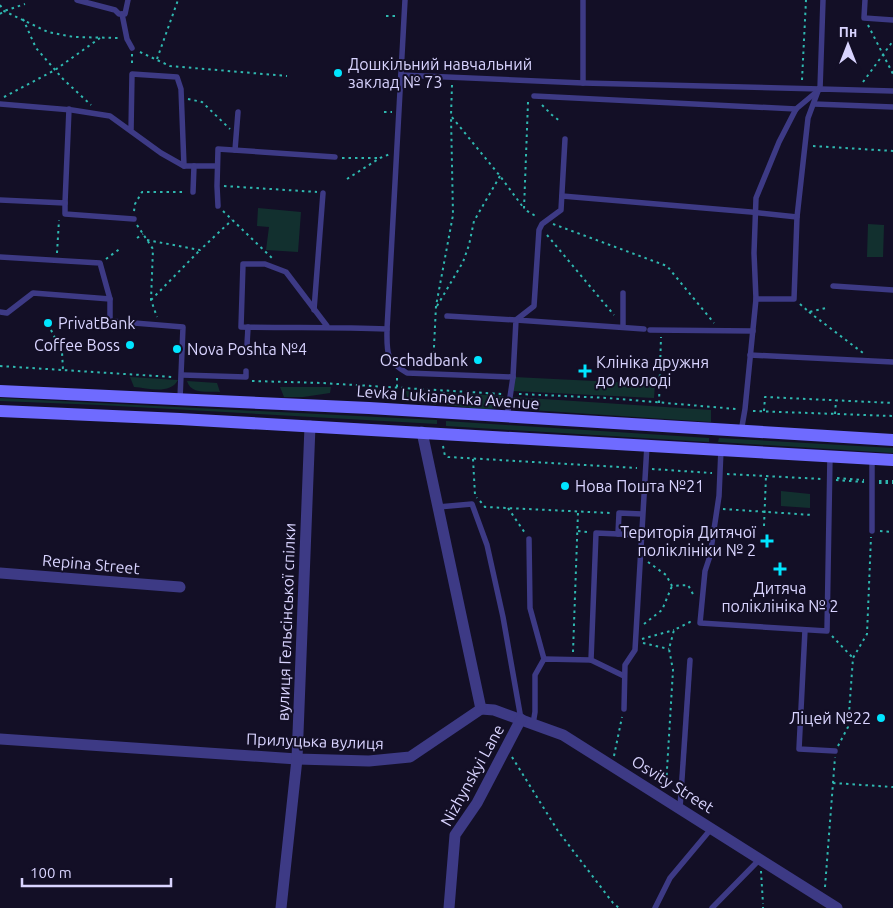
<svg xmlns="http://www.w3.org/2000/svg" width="893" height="908" viewBox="0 0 893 908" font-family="Ubuntu,sans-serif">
	<rect width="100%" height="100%" fill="#130f26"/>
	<!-- green -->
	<g fill="#12302f">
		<polygon points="258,208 301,212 298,252 266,250 269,227 257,226"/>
		<polygon points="868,224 884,225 883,257 867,257"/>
		<path d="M130,377L178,380C170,395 148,388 134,387Z"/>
		<polygon points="514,377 655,384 654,398 513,391"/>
		<path d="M187,381L217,383L220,392C208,391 191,395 187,381Z"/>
		<polygon points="280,387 331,387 330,393 303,397 284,397"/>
		<polygon points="406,391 437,393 436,405 407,397"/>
		<path d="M447,393L504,396C503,400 503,404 499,407C492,412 457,406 447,405Z"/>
		<polygon points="513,397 711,410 711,422 530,410 517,406"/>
		<polygon points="0,398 437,420 437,424 100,405 0,401"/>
		<polygon points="446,421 709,438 709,442 446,426"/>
		<polygon points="719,438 893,448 893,453 718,442"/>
		<polygon points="781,491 810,494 810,508 781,506"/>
	</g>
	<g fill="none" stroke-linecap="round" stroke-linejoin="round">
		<!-- path -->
		<g stroke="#2fb8b0" stroke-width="2" stroke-dasharray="2.5 4" stroke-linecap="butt">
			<polyline points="0,5 4,11 48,32 74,37 119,38"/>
			<polyline points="0,14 4,11 25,4"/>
			<polyline points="386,16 397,16"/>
			<polyline points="23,19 36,48 63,79 91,105"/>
			<polyline points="868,25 893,74"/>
			<polyline points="140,52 170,66 287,76"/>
			<polyline points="132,54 132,67"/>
			<polyline points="157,59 178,0"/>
			<polyline points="802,80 806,0"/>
			<polyline points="863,82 893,41"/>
			<polyline points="452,85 451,116 500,176 523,207"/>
			<polyline points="4,97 55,70 100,38"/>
			<polyline points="188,99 202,102 230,129"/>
			<polyline points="528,102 524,209 537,217"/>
			<polyline points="542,105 552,115 561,122"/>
			<polyline points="384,112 392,112"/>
			<polyline points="813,146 893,151"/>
			<polyline points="342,158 380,158"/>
			<polyline points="347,179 380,158 390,154"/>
			<polyline points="224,186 317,192"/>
			<polyline points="134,211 135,204 142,192 186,192"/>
			<polyline points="223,211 272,258"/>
			<polyline points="553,224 667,266 714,323"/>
			<polyline points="137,225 153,249 151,300 157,317"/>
			<polyline points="547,235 614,315"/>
			<polyline points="137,238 143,234"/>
			<polyline points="147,240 200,250 232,220"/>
			<polyline points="57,253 59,220"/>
			<polyline points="106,259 121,248"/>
			<polyline points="151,300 200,250"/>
			<polyline points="800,304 809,312 826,308"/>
			<polyline points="437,306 463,262 469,245 474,221 500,176"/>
			<polyline points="809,312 863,353"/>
			<polyline points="51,330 62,352 63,370"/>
			<polyline points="0,366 172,377"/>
			<polyline points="433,367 436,306 453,215 451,116"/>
			<polyline points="252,381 322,383 502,394"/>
			<polyline points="397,387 397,375"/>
			<polyline points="519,394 608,398 736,409"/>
			<polyline points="443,401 444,390"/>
			<polyline points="659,403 661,337"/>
			<polyline points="753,411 893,416"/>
			<polyline points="764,411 765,397 893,403"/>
			<polyline points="835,414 836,400"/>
			<polyline points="443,446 445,456 448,457 637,468"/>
			<polyline points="473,459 475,495 477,498"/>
			<polyline points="652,469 712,473"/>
			<polyline points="727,474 822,479"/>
			<polyline points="837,478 864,480"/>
			<polyline points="836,480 864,482"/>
			<polyline points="879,481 893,481"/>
			<polyline points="879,483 893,483"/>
			<polyline points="480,501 485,507 610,513"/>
			<polyline points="508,508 525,533"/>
			<polyline points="723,509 812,515"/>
			<polyline points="764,526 766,476"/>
			<polyline points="578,531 588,532"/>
			<polyline points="880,531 893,532"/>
			<polyline points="648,562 666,575 672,586 688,585 694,596"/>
			<polyline points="644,624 662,610 672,586"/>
			<polyline points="832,636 853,658"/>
			<polyline points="642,639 674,630"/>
			<polyline points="643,643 669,649"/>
			<polyline points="573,652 578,512"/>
			<polyline points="838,746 848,727 853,658 867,634 871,537"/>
			<polyline points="614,756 622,717"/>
			<polyline points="512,757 558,831 613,903 619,908"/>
			<polyline points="833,783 893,787"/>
			<polyline points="664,785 666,786 673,670 669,649 674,630 690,622 694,622"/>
			<polyline points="761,871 763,904"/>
			<polyline points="825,887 835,757"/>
			<polyline points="763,907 763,908"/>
		</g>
		<!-- service -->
		<g stroke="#3d3a85" stroke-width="5.5">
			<polyline points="77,0 115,10 119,14 125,14 128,0"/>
			<polyline points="583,0 583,83"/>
			<polyline points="865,0 864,18 893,20"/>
			<polyline points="122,14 127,39 132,48"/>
			<polyline points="401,75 583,83 820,89 823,0"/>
			<polyline points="534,96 796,109"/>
			<polyline points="0,104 72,110 110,116 161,153 184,166 181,89 177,77 132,74 131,131"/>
			<polyline points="814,104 893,107"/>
			<polyline points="565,139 561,210 542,224 539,230 534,306 516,320 644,329"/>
			<polyline points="235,150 238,112"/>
			<polyline points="184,166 217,166"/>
			<polyline points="193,192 194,166"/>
			<polyline points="562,196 751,212 797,217"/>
			<polyline points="0,200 65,203 69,109"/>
			<polyline points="65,203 65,214 134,219"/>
			<polyline points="218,206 217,186 218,149 335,157"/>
			<polyline points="0,257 100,263 110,299 110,321 183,327 180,399"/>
			<polyline points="833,286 893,290"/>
			<polyline points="756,299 794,299 797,217 808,118 818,91"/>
			<polyline points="314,310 323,193"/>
			<polyline points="0,312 7,313 33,293 110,299"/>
			<polyline points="447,316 516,320 513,377 507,417"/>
			<path d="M327,326L286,272L265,264H243L241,327C290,328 339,327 387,329C387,353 385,360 407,373L513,377"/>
			<polyline points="623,326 623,293"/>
			<polyline points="387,329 405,0"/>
			<polyline points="650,330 753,331"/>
			<polyline points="247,345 248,327"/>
			<polyline points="750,355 893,362"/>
			<polyline points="182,375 246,377 246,371"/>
			<polyline points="741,432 745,409 756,299 754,253 756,198 779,142 796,109 820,89 893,91"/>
			<polyline points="721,449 719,496 710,556 705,571 700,623 827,631 830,456"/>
			<polyline points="438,507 472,504 487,545 503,617 521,719"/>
			<polyline points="872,531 872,459"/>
			<polyline points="618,534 619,513 642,514"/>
			<polyline points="529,539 530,608 544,659"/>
			<polyline points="805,630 799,749 835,751"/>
			<polyline points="624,676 591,660 596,533 641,535"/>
			<polyline points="624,709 625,665 635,650 647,445"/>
			<polyline points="533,724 535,712 535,675 544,659 591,660"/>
			<polyline points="680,808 690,660"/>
			<polyline points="655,908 670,878 711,829"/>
			<polyline points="712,908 760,859"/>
		</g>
		<!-- minor -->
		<g stroke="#3d3a85" stroke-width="11">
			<polyline points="0,573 180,587"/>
			<polyline points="481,709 494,710 563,735 837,908"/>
			<polyline points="0,739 297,759 369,761 410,757 481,709 422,432"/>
			<polyline points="281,908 297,759 310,426"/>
			<polyline points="449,908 455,835 477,803 521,719"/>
		</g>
		<!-- secondary -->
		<g stroke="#6f6bff" stroke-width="12">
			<polyline points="0,391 369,408 893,440"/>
			<polyline points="0,411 180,419 893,460"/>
		</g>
	</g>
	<!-- markers -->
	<g fill="#00e5ff" stroke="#130f26" stroke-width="2">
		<circle cx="338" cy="73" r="5"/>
		<circle cx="48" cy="323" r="5"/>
		<circle cx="130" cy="345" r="5"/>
		<circle cx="177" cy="349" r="5"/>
		<circle cx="478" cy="360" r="5"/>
		<path d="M582.5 363.5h5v5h5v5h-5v5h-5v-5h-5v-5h5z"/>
		<circle cx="565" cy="486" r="5"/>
		<path d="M764.5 533.5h5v5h5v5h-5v5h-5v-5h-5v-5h5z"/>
		<path d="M777.5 561.5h5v5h5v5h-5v5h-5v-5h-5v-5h5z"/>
		<circle cx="881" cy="718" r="5"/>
	</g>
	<g text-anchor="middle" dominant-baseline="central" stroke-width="4" stroke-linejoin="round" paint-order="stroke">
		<!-- poi labels -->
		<g font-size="16" fill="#d9d4ff" stroke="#130f26" text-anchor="start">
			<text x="348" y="64">Дошкільний навчальний<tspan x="348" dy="18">заклад № 73</tspan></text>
			<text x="58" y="323">PrivatBank</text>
			<text x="120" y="345" text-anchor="end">Coffee Boss</text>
			<text x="187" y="349">Nova Poshta №4</text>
			<text x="468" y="360" text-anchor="end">Oschadbank</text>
			<text x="596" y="362">Клініка дружня<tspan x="596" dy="18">до молоді</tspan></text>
			<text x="575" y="486">Нова Пошта №21</text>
			<text x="756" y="532" text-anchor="end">Територія Дитячої<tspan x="756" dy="18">поліклініки № 2</tspan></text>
			<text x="780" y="588" text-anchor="middle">Дитяча<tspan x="780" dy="18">поліклініка № 2</tspan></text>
			<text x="871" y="718" text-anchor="end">Ліцей №22</text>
		</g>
		<!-- street labels -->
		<g font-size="16" fill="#d9d4ff" stroke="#130f26">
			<text transform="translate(448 397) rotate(4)">Levka Lukianenka Avenue</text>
			<text transform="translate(91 564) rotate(5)">Repina Street</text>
			<text transform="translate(286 622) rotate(-88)">вулиця Гельсінської спілки</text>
			<text transform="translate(315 741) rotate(2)">Прилуцька вулиця</text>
			<text transform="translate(472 775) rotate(-61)">Nizhynskyi Lane</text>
			<text transform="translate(673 784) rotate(32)">Osvity Street</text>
		</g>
	</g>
	<!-- north arrow -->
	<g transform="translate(848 45)" stroke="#130f26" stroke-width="4" paint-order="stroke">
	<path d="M0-4L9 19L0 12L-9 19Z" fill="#d9d4ff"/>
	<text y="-8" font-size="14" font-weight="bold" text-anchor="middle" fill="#d9d4ff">Пн</text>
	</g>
	<!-- scale -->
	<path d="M22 878v8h149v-8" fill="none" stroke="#d9d4ff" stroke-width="2.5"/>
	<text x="30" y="878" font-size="15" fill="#d9d4ff" stroke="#130f26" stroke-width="4" paint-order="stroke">100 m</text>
</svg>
